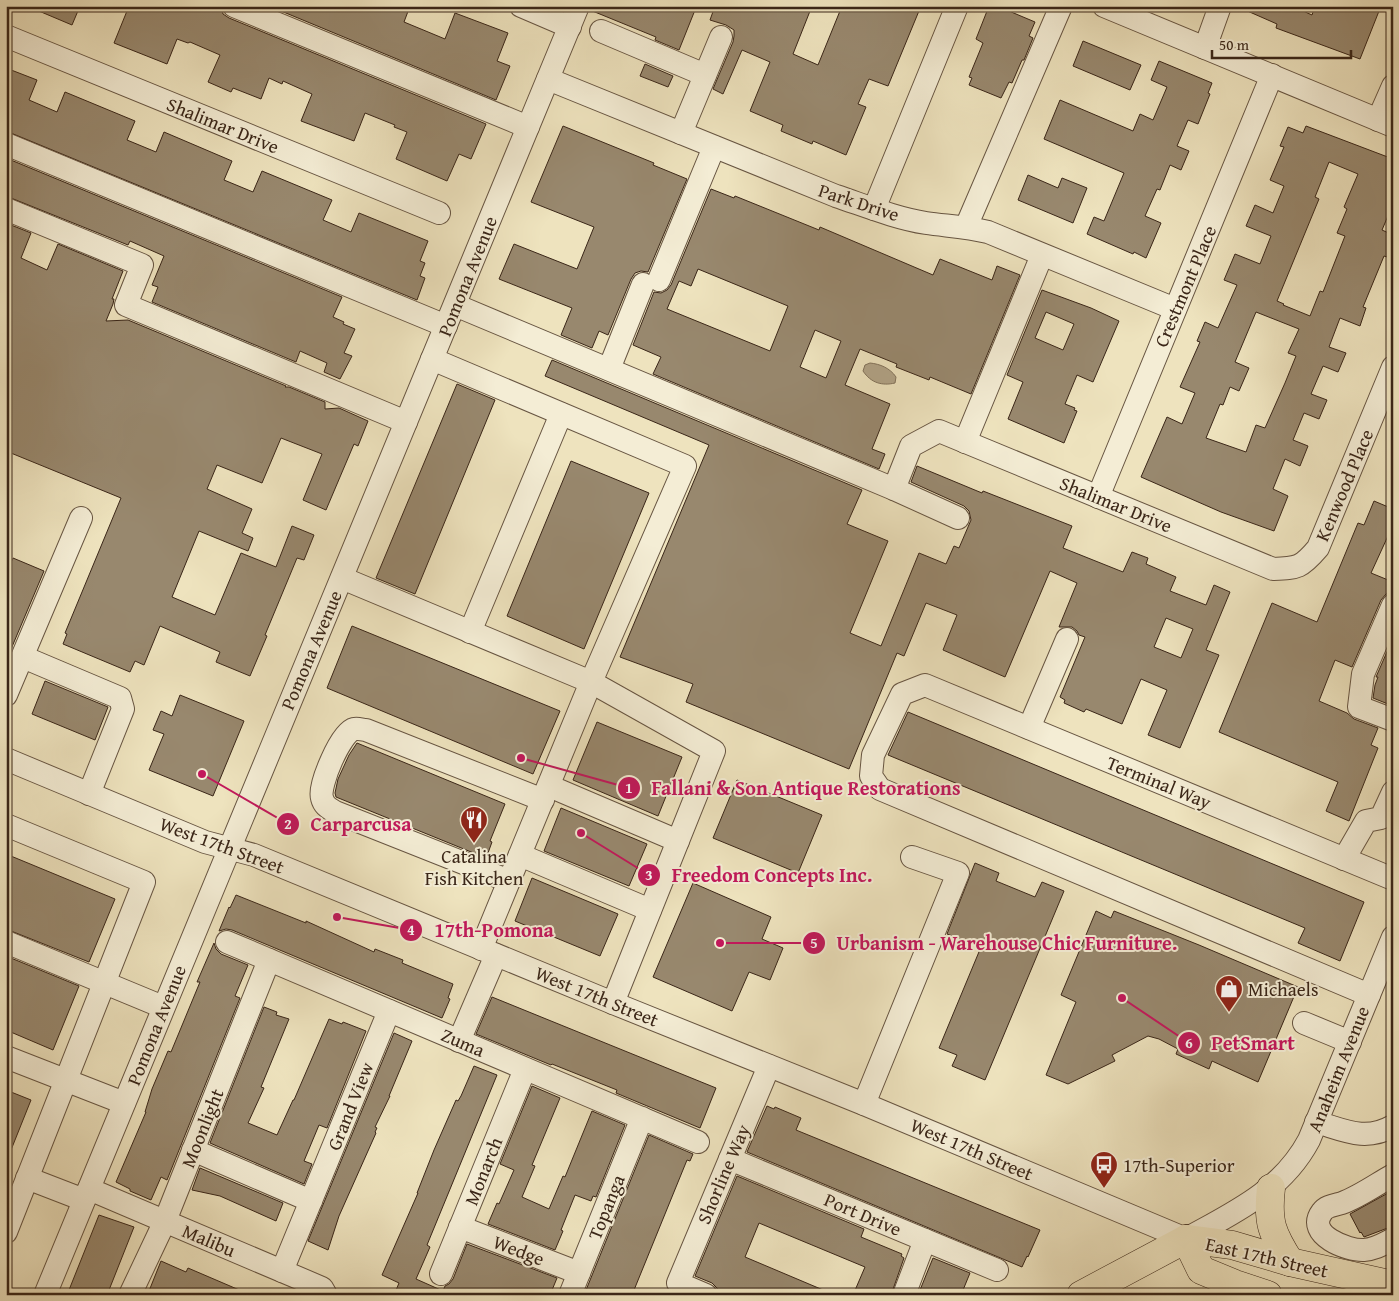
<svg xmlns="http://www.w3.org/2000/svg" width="1399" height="1301" viewBox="0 0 1399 1301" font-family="'Gentium Book Plus',serif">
	<rect width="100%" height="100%" fill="#eee3be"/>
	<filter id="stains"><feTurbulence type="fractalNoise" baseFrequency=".004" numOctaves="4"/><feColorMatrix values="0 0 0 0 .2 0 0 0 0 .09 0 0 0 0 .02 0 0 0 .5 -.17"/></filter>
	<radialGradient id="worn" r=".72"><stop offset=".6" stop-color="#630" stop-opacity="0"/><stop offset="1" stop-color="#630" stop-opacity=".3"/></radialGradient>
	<!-- water -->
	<path fill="#b1a386" stroke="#81715a" d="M870,363C880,364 890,368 896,377L895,383C882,386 871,383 863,371L865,365Z"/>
	<!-- building -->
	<g fill="#98886e" stroke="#3a2618" fill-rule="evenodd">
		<polygon points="27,6 80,6 72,25"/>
		<polygon points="129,6 221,6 223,14 229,18 486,124 471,159 459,154 447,181 396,159 407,132 394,127 395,125 365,113 354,141 301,121 312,94 283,81 282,84 269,78 261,99 233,88 231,92 208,82 220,55 190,42 188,43 177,39 167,64 114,43"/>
		<polygon points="269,6 410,6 404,22 445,39 455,13 508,33 497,61 510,66 496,100"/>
		<polygon points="591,6 687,6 695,10 679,50 655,40 656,37 590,10"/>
		<polygon points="715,6 812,6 793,54 818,65 842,6 921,6 888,86 869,79 858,104 866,107 846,155 813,141 812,144 781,131 783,125 750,111 770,62 742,50 723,94 713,89 733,42 734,36 734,30 726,25 710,20"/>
		<polygon points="989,6 997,6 1035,22 1029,36 1033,38 1024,60 1022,60 1012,83 1009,82 1001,98 969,85 972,78 969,77 983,43 976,39"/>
		<polygon points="1236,6 1292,6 1312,15 1315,6 1381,6 1360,59 1276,28 1277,24"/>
		<polygon points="1083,41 1141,65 1130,90 1073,66"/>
		<polygon points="1159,61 1212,83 1208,93 1210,94 1198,124 1188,120 1177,146 1189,151 1181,170 1170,165 1160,190 1157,189 1145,216 1161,223 1146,258 1134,252 1133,254 1087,234 1094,217 1104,221 1124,173 1044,139 1060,100 1133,131 1140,114 1153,120 1167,87 1151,80"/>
		<polygon points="645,64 673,76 668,87 640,76"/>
		<polygon points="6,68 37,80 29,100 57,112 65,92 135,121 127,140 156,152 164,132 232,161 224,180 253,192 262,171 332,200 323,220 351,232 359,213 428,241 420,261 425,263 420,276 425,278 417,300 6,131"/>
		<polygon points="563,126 654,163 653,165 687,179 648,272 641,271 635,273 631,279 608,335 599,331 592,348 561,335 572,308 499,279 514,244 577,269 594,227 531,202"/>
		<path d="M1306,126L1393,159V204L1382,230L1393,235V243L1387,257L1384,256L1363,307L1366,308L1360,326L1340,318L1329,347L1346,353L1338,372L1323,366L1311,394L1327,400L1319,419L1304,413L1293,440L1308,446L1300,466L1285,459L1273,489L1288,496L1274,531L1221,512L1141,477L1167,417L1182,424L1195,393L1180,387L1200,342L1197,341L1205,322L1218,328L1237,285L1224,280L1235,254L1260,264L1271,236L1246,226L1255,205L1273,213L1284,186L1270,180L1284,147L1280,146L1288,127L1303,133ZM1329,162L1358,174L1344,207L1347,209L1337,233L1345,236L1323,292L1320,291L1310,316L1283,305L1284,304L1277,301L1319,199L1315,197ZM1256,312L1299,329L1288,353L1296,356L1285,383L1265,428L1256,425L1246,452L1206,438L1220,404L1223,405L1230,387L1239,391L1249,368L1235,362Z"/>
		<polygon points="6,158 342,297 333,317 344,322 343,324 355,329 344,353 352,356 340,379 324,372 327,363 300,351 296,362 152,302 158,287 152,285 164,256 130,241 128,245 6,196"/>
		<polygon points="1028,175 1058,188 1062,178 1087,188 1073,223 1018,200"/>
		<path d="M711,189L734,198L735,196L819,230L820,227L933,275L940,259L992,280L997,266L1020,275L971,394L930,377L929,380L896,367L897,364L860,349L845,385L890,404L872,449L885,454L879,469L653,374L661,357L633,345L654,292L661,293L667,290L671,285ZM698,269L788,306L770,351L667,309L679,281L691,286ZM815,330L841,341L826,378L800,367Z"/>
		<polygon points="6,223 31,233 21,258 47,270 58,244 123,271 112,299 114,299 113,304 106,321 128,320 286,386 285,387 289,387 325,402 325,409 339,408 368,421 358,446 354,444 326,510 303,500 322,454 281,438 262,483 217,465 207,489 252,509 242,533 253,538 248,551 199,531 172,597 215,615 241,553 276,567 292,526 314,535 304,560 297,558 265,635 267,636 250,676 216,662 220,652 160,626 144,665 135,661 130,672 63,644 67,634 65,633 121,498 6,451"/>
		<path d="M1042,290L1091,308L1119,321L1093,382L1077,375L1065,404L1075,408L1074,410L1077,411L1064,443L1008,419L1023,382L1007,375ZM1046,312L1074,324L1063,350L1035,338Z"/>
		<path d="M552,360L862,490L847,524L888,541L850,633L881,646L919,553L946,564L954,546L959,548L971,520L969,511L964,506L911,482L917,466L982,493L983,491L1072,526L1063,548L1123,572L1132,552L1148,558L1146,564L1176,577L1170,591L1206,605L1214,585L1230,592L1206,650L1219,655L1180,748L1148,735L1167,690L1141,679L1122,724L1086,709L1084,712L1064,703L1065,700L1060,697L1085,637L1079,635L1077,631L1072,627H1059L1077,583L1050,571L1005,677L943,650L957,615L926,603L904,656L897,653L849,769L686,702L693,684L620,657L709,445L545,376ZM1166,618L1193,629L1181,658L1154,647Z"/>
		<polygon points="457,384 495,400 415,594 376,578"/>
		<polygon points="571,461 649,493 584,649 507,616"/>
		<polygon points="1374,501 1393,509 1393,525 1371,573 1393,582 1393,592 1386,594 1381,600 1352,667 1335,660 1319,701 1347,713 1354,719 1378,728 1371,745 1378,748 1349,821 1326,811 1338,782 1219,732 1272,603 1317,622 1358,523 1364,525"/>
		<polygon points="13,558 44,571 6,661 6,574"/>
		<polygon points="352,626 560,711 533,774 327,688"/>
		<polygon points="1393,638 1393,706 1373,698 1375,685 1378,677 1376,677"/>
		<polygon points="45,681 108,707 95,740 32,714"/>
		<polygon points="180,695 244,721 213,796 149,770 164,734 153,730 161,711 172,716"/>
		<polygon points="908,712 1364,902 1340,961 1298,943 1305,928 888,755"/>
		<polygon points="597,722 682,757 658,816 573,780"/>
		<polygon points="357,743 505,804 490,841 492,842 488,853 481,856 336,797 335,793 338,779 349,755"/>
		<polygon points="737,780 822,815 798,873 713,838"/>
		<polygon points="561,808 647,844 629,886 544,851"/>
		<polygon points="6,854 115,899 89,962 6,929"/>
		<polygon points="975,863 999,873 996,881 1035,897 1042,882 1064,891 985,1080 952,1066 957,1055 939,1048 981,947 947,934"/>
		<polygon points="532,878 618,914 600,956 515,921"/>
		<polygon points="693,883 771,917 762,939 783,948 770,980 749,972 732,1011 653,977"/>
		<polygon points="236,895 306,923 306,921 374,952 375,949 403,960 402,963 453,984 448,998 450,999 442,1018 232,930 226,929 219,931 229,907 230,908"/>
		<polygon points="1096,911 1111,918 1114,911 1199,945 1298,987 1258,1082 1212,1061 1209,1069 1176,1054 1178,1049 1159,1039 1148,1036 1112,1055 1115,1061 1068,1084 1046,1075 1076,1002 1061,995"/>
		<polygon points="214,943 216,949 221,954 248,965 235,996 240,998 167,1180 161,1177 151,1200 130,1191 130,1189 116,1182 146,1112 145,1112 152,1089 168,1051 171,1052 200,982 197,982"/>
		<polygon points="6,956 79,986 53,1050 6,1030"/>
		<polygon points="492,997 716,1088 700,1128 616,1093 617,1090 552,1064 551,1065 476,1034"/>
		<polygon points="264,1007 277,1012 276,1015 289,1019 261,1087 264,1088 248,1123 277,1135 293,1100 294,1100 329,1019 342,1024 343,1022 366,1031 327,1128 319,1125 304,1161 312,1164 304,1184 210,1143"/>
		<polygon points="394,1033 412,1041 389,1096 390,1096 375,1127 377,1128 375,1132 376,1133 339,1216 328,1250 308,1241"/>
		<polygon points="474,1066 497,1075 427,1245 430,1247 416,1279 443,1291 445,1286 449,1284 453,1279 467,1244 557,1278 550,1295 394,1295 399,1283 382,1275 418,1193 417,1193 434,1150 456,1100 458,1101 461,1096"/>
		<polygon points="532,1086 560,1098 532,1165 535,1166 522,1197 549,1209 563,1176 565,1177 592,1111 625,1125 596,1197 593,1196 591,1201 575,1195 561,1230 563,1231 555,1250 488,1224 497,1203 499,1204 514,1170 500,1164"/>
		<polygon points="6,1090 31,1100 7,1160 6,1160"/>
		<polygon points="767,1106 774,1109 775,1107 801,1118 796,1130 1040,1230 1028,1257 1027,1256 1022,1267 747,1152"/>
		<polygon points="649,1135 693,1154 690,1161 687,1160 632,1295 584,1295"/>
		<polygon points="200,1168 283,1203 276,1221 220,1196 192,1190"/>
		<polygon points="737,1176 864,1229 861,1237 902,1254 901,1256 904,1258 891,1295 853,1295 865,1267 759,1223 745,1257 835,1295 719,1295 717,1288 712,1283 695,1276"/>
		<polygon points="1388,1193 1393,1202 1393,1226 1364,1237 1361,1232 1360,1233 1350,1214"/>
		<polygon points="99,1215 134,1227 113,1280 107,1295 67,1295"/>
		<polygon points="933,1258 970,1273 961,1295 918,1295"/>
		<polygon points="161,1261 186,1272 188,1268 251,1295 157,1295 149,1291"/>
	</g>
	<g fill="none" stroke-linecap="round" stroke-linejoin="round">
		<defs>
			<g id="minor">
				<polyline points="234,6 528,127"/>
				<polyline points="521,6 570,27"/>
				<polyline points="1104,6 1393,126"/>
				<polyline points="601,31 705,75"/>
				<polyline points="6,36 439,213"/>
				<polyline points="1205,48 1220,6"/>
				<path d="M548,79L836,196C866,206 895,218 926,223C947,226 967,227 988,232L1175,309"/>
				<polyline points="1378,120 1393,86"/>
				<polyline points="681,133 721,37"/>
				<polyline points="6,144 446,326"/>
				<polyline points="6,209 142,265 126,305 406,422"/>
				<polyline points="874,209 957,6"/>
				<polyline points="966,227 1061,6"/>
				<polyline points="659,280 714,147"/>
				<polyline points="455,305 894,489 958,518"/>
				<polyline points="432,359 685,466 591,682 714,751 613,1003"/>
				<polyline points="609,369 643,284"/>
				<polyline points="965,442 1042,255"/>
				<path d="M894,489L911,446L939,431L1273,569C1298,568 1301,568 1318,548L1393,367"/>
				<polyline points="1098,497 1272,75"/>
				<polyline points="342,578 591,682 481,949"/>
				<polyline points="1393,605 1363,674 1359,707 1393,720"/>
				<polyline points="470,632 561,414"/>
				<polyline points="23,657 120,698 123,709 89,794"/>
				<polyline points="6,695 81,518"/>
				<polyline points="1029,728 1067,639"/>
				<path d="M6,759L205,842L254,855L613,1003L864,1104L1186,1239C1233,1213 1282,1191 1309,1140L1393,937"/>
				<polyline points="549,786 678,841"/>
				<polyline points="6,825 144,882 6,1232"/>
				<polyline points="520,855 650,910"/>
				<polyline points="1344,859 1366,821 1381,818 1393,792"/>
				<path d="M509,881L335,812C329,808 324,806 322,798C318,786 341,732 354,729C358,728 363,730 366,730L543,800"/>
				<polyline points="6,942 163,1007"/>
				<polyline points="227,942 698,1142"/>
				<polyline points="1369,995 880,789 871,776 873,755 902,694 925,685 1393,879"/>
				<polyline points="1304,1023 1350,1042"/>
				<polyline points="459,1041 496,955"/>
				<polyline points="6,1057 124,1103"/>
				<polyline points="864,1104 958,873 912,857"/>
				<path d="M1316,1122C1344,1130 1365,1142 1393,1126"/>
				<polyline points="193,1150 311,1201"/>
				<polyline points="730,1159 997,1270"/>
				<path d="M1393,1175C1377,1184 1359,1197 1342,1203C1335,1205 1326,1206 1322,1212C1305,1235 1348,1251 1364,1250C1376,1249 1383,1244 1393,1239"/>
				<polyline points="27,1178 84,1200"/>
				<polyline points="89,1189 322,1288 326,1295"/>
				<polyline points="460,1227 579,1273"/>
				<polyline points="282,1271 389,1011"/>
				<polyline points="441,1274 525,1069"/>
				<polyline points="45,1295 578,6"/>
				<polyline points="130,1295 165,1221 269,960"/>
				<polyline points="570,1295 642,1118"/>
				<polyline points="706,1295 678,1283 769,1066"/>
				<polyline points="904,1295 925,1240"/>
			</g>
			<g id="major">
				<path d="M1271,1188C1267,1222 1272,1234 1290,1262"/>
				<polyline points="1186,1239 1232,1245 1290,1262 1393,1285"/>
				<polyline points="1186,1239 1201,1270 1235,1284 1268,1295"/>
				<polyline points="1081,1295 1186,1239"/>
			</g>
		</defs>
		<!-- minor casing -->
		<use href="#minor" stroke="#675542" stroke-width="24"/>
		<!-- major casing -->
		<use href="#major" stroke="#3a2618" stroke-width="29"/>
		<!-- minor -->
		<use href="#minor" stroke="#f4edd5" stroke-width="22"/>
		<!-- major -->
		<use href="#major" stroke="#eee3be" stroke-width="28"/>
	</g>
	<!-- icons -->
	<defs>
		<symbol id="restaurant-pin" viewBox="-11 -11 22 30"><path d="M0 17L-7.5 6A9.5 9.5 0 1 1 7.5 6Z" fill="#8f2418" stroke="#f4edd5"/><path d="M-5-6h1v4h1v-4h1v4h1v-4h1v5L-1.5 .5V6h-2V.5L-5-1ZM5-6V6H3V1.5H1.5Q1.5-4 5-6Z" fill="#fff"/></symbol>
		<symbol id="shop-pin" viewBox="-11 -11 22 30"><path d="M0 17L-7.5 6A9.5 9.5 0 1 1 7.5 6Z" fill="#8f2418" stroke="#f4edd5"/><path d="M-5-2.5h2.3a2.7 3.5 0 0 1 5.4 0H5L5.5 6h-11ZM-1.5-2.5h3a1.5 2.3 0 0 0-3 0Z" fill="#fff"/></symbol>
		<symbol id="bus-pin" viewBox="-11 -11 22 30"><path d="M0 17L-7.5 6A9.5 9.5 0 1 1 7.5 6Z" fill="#8f2418" stroke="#f4edd5"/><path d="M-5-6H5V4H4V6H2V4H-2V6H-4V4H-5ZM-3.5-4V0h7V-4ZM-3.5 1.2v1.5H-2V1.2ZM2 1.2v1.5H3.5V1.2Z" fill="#fff"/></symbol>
	</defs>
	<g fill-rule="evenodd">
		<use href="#restaurant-pin" x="458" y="804" width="32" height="43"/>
		<use href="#shop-pin" x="1213" y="973" width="32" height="43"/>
		<use href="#bus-pin" x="1088" y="1149" width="32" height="43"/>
	</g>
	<g text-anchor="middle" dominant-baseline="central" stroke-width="4" stroke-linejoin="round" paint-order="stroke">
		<!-- street labels -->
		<g font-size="19" fill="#3a2618" stroke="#f4edd5">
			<text transform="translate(223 125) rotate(22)">Shalimar Drive</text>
			<text transform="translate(859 202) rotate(18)">Park Drive</text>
			<text transform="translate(467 276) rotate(-68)">Pomona Avenue</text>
			<text transform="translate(1185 286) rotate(-67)">Crestmont Place</text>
			<text transform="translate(1344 485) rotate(-67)">Kenwood Place</text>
			<text transform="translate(1116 504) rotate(22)">Shalimar Drive</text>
			<text transform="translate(311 650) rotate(-67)">Pomona Avenue</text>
			<text transform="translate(1159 782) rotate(22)">Terminal Way</text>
			<text transform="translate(222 845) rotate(20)">West 17th Street</text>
			<text transform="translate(597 996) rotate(22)">West 17th Street</text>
			<text transform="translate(156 1025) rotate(-68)">Pomona Avenue</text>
			<text transform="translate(463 1042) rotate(23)">Zuma</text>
			<text transform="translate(1338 1069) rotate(-68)">Anaheim Avenue</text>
			<text transform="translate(350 1106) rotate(-68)">Grand View</text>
			<text transform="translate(202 1128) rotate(-68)">Moonlight</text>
			<text transform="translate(972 1149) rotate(23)">West 17th Street</text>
			<text transform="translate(483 1171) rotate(-68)">Monarch</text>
			<text transform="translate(723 1174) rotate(-67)">Shorline Way</text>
			<text transform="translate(606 1207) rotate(-68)">Topanga</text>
			<text transform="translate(863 1214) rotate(23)">Port Drive</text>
			<text transform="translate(209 1240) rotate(23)">Malibu</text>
			<text transform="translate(519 1250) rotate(21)">Wedge</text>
			<text transform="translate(1267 1257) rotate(13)">East 17th Street</text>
		</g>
		<!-- poi labels -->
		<g font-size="19" fill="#3a2618" stroke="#f4edd5" text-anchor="start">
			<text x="474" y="856" text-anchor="middle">Catalina<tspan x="474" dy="22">Fish Kitchen</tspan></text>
			<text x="1248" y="989">Michaels</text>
			<text x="1123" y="1165">17th-Superior</text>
		</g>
	</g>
	<!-- callouts -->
	<path fill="none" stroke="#c2185b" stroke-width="2" d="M521 758L629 788M202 774L288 824M581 833L649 875M337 917L411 930M720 943L814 943M1122 998L1189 1043"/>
	<g fill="#c2185b" stroke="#f4edd5" stroke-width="2">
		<circle cx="521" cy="758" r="5"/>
		<circle cx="202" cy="774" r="5"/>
		<circle cx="581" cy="833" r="5"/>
		<circle cx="337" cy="917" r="5"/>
		<circle cx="720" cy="943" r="5"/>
		<circle cx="1122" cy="998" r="5"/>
		<circle cx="629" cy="788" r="12"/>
		<circle cx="288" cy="824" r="12"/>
		<circle cx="649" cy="875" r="12"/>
		<circle cx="411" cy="930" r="12"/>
		<circle cx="814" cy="943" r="12"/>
		<circle cx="1189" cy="1043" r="12"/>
	</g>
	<g font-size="15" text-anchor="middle" font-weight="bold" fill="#fff">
		<text x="629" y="793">1</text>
		<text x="288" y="829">2</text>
		<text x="649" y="880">3</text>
		<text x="411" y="935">4</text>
		<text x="814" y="948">5</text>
		<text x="1189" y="1048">6</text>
	</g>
	<g font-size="20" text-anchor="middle" font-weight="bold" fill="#c2185b" stroke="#f4edd5" stroke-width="4" stroke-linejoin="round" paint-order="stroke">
		<text x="806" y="795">Fallani &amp; Son Antique Restorations</text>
		<text x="361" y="831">Carparcusa</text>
		<text x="772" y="882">Freedom Concepts Inc.</text>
		<text x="494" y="937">17th-Pomona</text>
		<text x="1007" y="950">Urbanism - Warehouse Chic Furniture.</text>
		<text x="1253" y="1050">PetSmart</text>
	</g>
	<!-- margin -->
	<rect width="1399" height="1301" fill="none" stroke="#eee3be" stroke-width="25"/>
	<rect x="8" y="8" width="1384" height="1286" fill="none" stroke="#3a2618" stroke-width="2.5"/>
	<rect x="12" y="12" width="1374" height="1276" fill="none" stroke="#3a2618"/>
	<!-- scale -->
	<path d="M1212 50v8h139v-8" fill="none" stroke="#3a2618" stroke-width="2.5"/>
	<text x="1219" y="50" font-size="15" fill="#3a2618" stroke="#f4edd5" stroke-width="4" paint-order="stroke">50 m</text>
	<rect width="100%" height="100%" filter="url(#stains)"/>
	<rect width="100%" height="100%" fill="url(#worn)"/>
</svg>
